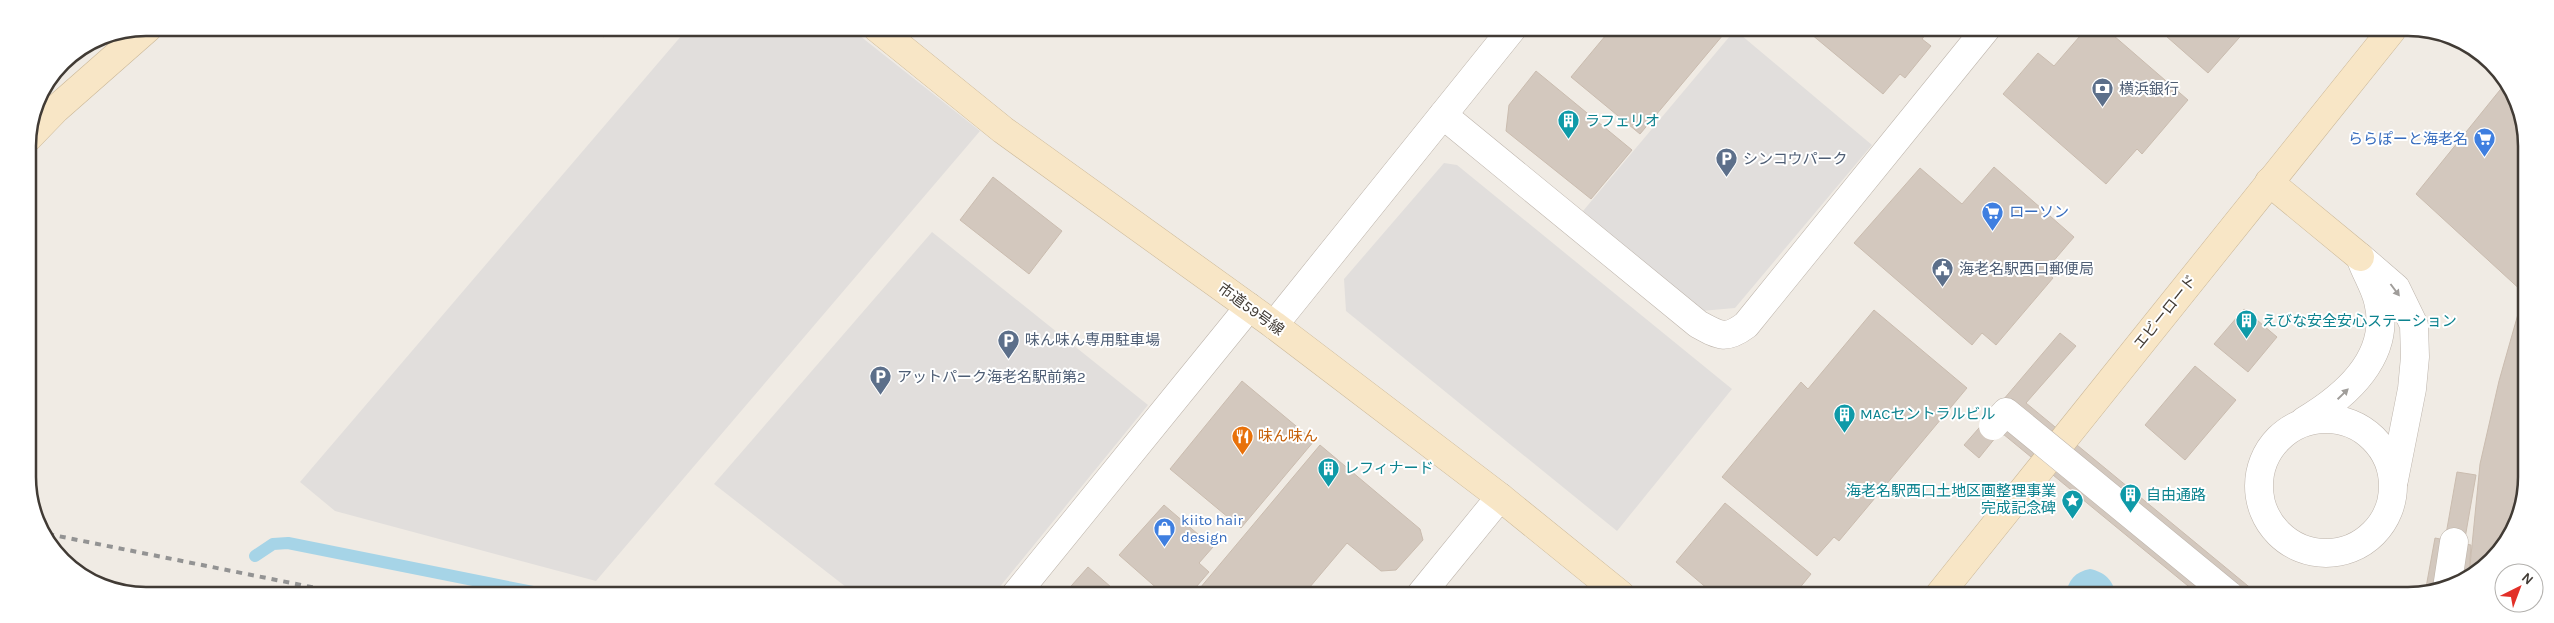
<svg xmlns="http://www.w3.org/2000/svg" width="2554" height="623" viewBox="0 0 2554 623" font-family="Karla,'Noto Sans JP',sans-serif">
	<rect width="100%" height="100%" fill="#f0ebe4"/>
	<!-- parking -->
	<g fill="#e1dedc">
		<polygon points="688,28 850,28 980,131 596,581 335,511 300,482"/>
		<polygon points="1735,30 1872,145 1735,308 1701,311 1583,211"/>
		<polygon points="1444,163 1457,165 1732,389 1617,531 1346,311 1344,279"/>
		<polygon points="932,232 1148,405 994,594 855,594 714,484"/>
	</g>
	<!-- water -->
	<path fill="#a6d4e7" d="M2090,569C2104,572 2114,580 2115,595H2066C2068,580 2075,572 2090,569Z"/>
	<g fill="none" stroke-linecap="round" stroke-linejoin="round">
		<!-- stream -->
		<polyline stroke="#a6d4e7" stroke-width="12" points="255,556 273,544 288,543 543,594"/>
	</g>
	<!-- building -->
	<g fill="#d3c8be" stroke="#cabcaf">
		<polygon points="592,28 622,28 616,35 610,30 604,37"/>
		<polygon points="1611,29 1728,29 1640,134 1571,77"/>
		<polygon points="1805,29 1930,29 1922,39 1931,46 1905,78 1900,74 1883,94"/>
		<polygon points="2086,29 2106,29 2188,100 2142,154 2137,149 2106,184 2003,94 2038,53 2054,66"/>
		<polygon points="2158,29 2246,30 2208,73"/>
		<polygon points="1536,71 1632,150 1591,199 1506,131 1509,105"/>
		<polygon points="2504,85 2524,123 2524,293 2416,194"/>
		<polygon points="1994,167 2074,237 2045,271 2053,278 1996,345 1982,333 1972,345 1854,243 1920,168 1962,204"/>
		<polygon points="993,177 1062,231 1029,274 960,220"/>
		<polygon points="2524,293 2524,500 2510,536 2486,566 2469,576 2480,464 2499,381"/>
		<polygon points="2244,309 2277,337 2248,372 2214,344"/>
		<polygon points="1874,310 1967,388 1839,541 1834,537 1817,556 1722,477 1801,382 1808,389"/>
		<polygon points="2060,333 2076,346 2026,403 2259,595 2199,595 1986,420"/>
		<polygon points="2195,366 2236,400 2185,460 2145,425"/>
		<polygon points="1242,381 1314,441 1241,528 1170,469"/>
		<polygon points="1986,420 2000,432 1979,458 1964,445"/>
		<polygon points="1320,445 1420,529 1423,540 1396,570 1381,571 1347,543 1304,594 1195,594"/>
		<polygon points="2457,472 2476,475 2464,544 2445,540"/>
		<polygon points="1725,503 1811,574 1794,595 1715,595 1676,562"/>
		<polygon points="1164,505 1213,547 1199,563 1209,572 1190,594 1156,594 1160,591 1119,555"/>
		<polygon points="2435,538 2471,545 2469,576 2453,587 2425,593"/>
		<polygon points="1088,567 1119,594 1064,594"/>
		<polygon points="2389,587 2418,592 2417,595 2387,595"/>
	</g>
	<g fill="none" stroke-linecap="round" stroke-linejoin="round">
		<defs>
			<g id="street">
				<path d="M1443,115L1698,324C1720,336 1726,340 1746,325L1986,29"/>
				<polyline points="2360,257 2396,288 2414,325 2415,357 2412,389 2394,480"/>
				<polyline points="1274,325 1512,29"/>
				<circle cx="2326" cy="486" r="67"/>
				<path d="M2304,421C2346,396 2392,356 2378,301C2375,288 2367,275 2362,262"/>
				<polyline points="2447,588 2454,542"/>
				<polyline points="1016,594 1249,307"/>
				<polyline points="1421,594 1500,497"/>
			</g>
			<g id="secondary">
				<polyline points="877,28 1003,130 1274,325 1500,497 1621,595"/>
				<polyline points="28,138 56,109 148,28"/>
				<polyline points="2269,182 2360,257"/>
				<polyline points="1939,595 2392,30"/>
			</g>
		</defs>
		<!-- street casing -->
		<use href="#street" stroke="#bdb4ab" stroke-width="29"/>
		<!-- secondary casing -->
		<use href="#secondary" stroke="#cbb898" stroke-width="29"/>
		<!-- street -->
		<use href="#street" stroke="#fff" stroke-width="28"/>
		<!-- secondary -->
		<use href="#secondary" stroke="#f8e6c6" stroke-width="28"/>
		<!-- rail -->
		<polyline stroke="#939393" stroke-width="4" stroke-dasharray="6 6" stroke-linecap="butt" points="48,534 341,593"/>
		<defs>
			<polyline id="street-bridge" points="1993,426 2006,412 2229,595"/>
		</defs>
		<!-- street-bridge casing -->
		<use href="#street-bridge" stroke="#bdb4ab" stroke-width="29" stroke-linecap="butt"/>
		<!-- street-bridge -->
		<use href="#street-bridge" stroke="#fff" stroke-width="28"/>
	</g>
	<!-- one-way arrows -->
	<defs><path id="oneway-solid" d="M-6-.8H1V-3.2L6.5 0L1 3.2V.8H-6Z" transform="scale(1.25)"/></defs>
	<g fill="#a09d9a">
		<use href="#oneway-solid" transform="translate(2395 290) rotate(53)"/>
		<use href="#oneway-solid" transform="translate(2343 394) rotate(-44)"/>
	</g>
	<!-- icons -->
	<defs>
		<symbol id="bank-pin" viewBox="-11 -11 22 30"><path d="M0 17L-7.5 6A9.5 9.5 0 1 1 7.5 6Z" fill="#5c6f8a" stroke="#fff"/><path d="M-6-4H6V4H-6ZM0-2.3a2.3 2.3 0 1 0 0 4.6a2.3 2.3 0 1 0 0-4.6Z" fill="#fff"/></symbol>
		<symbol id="building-pin" viewBox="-11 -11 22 30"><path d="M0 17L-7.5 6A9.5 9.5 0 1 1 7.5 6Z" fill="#0f9aa8" stroke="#fff"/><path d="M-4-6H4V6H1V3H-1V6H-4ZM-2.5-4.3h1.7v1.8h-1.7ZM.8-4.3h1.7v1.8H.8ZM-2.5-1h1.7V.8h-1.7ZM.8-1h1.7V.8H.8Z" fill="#fff"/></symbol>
		<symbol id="supermarket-pin" viewBox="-11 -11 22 30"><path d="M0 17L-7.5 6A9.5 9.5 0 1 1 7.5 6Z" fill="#3f7fe0" stroke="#fff"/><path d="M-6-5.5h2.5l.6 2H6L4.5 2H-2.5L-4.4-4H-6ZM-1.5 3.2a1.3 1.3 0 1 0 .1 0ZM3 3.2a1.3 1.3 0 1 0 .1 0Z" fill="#fff"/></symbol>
		<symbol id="parking-pin" viewBox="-11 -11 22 30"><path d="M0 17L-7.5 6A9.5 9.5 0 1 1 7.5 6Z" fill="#5c6f8a" stroke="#fff"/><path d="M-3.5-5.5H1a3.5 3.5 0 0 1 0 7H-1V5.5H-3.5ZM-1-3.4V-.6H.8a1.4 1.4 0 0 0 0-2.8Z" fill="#fff"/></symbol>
		<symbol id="civic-pin" viewBox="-11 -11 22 30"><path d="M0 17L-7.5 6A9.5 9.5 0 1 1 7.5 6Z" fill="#5c6f8a" stroke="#fff"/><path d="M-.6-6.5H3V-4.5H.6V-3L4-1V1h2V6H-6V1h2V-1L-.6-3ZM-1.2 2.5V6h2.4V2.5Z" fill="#fff"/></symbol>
		<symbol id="restaurant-pin" viewBox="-11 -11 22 30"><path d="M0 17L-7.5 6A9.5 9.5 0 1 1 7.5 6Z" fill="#e8710a" stroke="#fff"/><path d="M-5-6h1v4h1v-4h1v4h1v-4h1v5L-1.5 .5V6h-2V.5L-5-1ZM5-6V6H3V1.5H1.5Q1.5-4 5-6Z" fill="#fff"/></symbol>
		<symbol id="sight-pin" viewBox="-11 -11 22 30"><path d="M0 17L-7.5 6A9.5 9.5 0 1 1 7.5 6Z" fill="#0f9aa8" stroke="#fff"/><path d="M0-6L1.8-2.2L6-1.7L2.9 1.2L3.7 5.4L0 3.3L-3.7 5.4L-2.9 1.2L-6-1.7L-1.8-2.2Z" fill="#fff"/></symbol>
		<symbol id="shop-pin" viewBox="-11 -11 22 30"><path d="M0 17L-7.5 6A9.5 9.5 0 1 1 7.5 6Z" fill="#3f7fe0" stroke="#fff"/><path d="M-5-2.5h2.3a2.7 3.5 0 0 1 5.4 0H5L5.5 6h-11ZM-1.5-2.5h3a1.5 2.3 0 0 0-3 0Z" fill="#fff"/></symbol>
	</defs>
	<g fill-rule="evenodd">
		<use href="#bank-pin" x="2090" y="76" width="25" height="34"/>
		<use href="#building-pin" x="1556" y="108" width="25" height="34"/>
		<use href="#supermarket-pin" x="2472" y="126" width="25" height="34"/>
		<use href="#parking-pin" x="1714" y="146" width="25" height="34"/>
		<use href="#supermarket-pin" x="1980" y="200" width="25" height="34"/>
		<use href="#civic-pin" x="1930" y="256" width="25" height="34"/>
		<use href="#building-pin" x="2234" y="308" width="25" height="34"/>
		<use href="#parking-pin" x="996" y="328" width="25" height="34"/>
		<use href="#parking-pin" x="868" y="364" width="25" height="34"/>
		<use href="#building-pin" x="1832" y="402" width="25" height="34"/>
		<use href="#restaurant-pin" x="1230" y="424" width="25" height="34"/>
		<use href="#building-pin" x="1316" y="456" width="25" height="34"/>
		<use href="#building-pin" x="2118" y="482" width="25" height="34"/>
		<use href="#sight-pin" x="2060" y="488" width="25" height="34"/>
		<use href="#shop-pin" x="1152" y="516" width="25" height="34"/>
	</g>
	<g text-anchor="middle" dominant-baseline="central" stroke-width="4" stroke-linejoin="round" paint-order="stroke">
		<!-- service labels -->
		<g font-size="15" fill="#4e5e75" stroke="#fff" text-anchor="start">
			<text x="2119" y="89">横浜銀行</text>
			<text x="1743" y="159">シンコウパーク</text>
			<text x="1959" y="269">海老名駅西口郵便局</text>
			<text x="1025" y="340">味ん味ん専用駐車場</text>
			<text x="897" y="377">アットパーク海老名駅前第2</text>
		</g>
		<!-- culture labels -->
		<g font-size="15" fill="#0d838f" stroke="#fff" text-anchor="start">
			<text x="1585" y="121">ラフェリオ</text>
			<text x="2262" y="321">えびな安全安心ステーション</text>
			<text x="1860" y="414">MACセントラルビル</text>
			<text x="1344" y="468">レフィナード</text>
			<text x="2056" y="491" text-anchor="end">海老名駅西口土地区画整理事業<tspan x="2056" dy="17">完成記念碑</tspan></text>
			<text x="2146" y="495">自由通路</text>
		</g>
		<!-- shop labels -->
		<g font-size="15" fill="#366cbe" stroke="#fff" text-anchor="start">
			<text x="2468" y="139" text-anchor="end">ららぽーと海老名</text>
			<text x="2009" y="212">ローソン</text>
			<text x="1181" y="520">kiito hair<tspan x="1181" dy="17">design</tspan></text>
		</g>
		<!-- street labels -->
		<g font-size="15" fill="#413b35" stroke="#fff">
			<text transform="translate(1251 309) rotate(36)">市道59号線</text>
			<text transform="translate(2165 312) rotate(-51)">エビーロード</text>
		</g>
		<!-- food labels -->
		<g font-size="15" fill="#c56008" stroke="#fff" text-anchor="start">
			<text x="1258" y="436">味ん味ん</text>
		</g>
	</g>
	<!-- crop -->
	<path d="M0 0H2554V623H0ZM146 36H2408A110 110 0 0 1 2518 146V477A110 110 0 0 1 2408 587H146A110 110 0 0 1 36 477V146A110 110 0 0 1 146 36Z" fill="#fff" fill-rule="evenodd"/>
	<path fill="none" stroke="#413b35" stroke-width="2.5" d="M146 36H2408A110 110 0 0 1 2518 146V477A110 110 0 0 1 2408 587H146A110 110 0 0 1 36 477V146A110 110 0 0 1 146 36Z"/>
	<!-- north arrow -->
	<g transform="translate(2519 588) rotate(42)"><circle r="24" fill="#ffffff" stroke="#b3b1ae"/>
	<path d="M0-4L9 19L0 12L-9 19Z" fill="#e23028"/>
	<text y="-8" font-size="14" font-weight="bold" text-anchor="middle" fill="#413b35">N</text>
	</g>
</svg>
